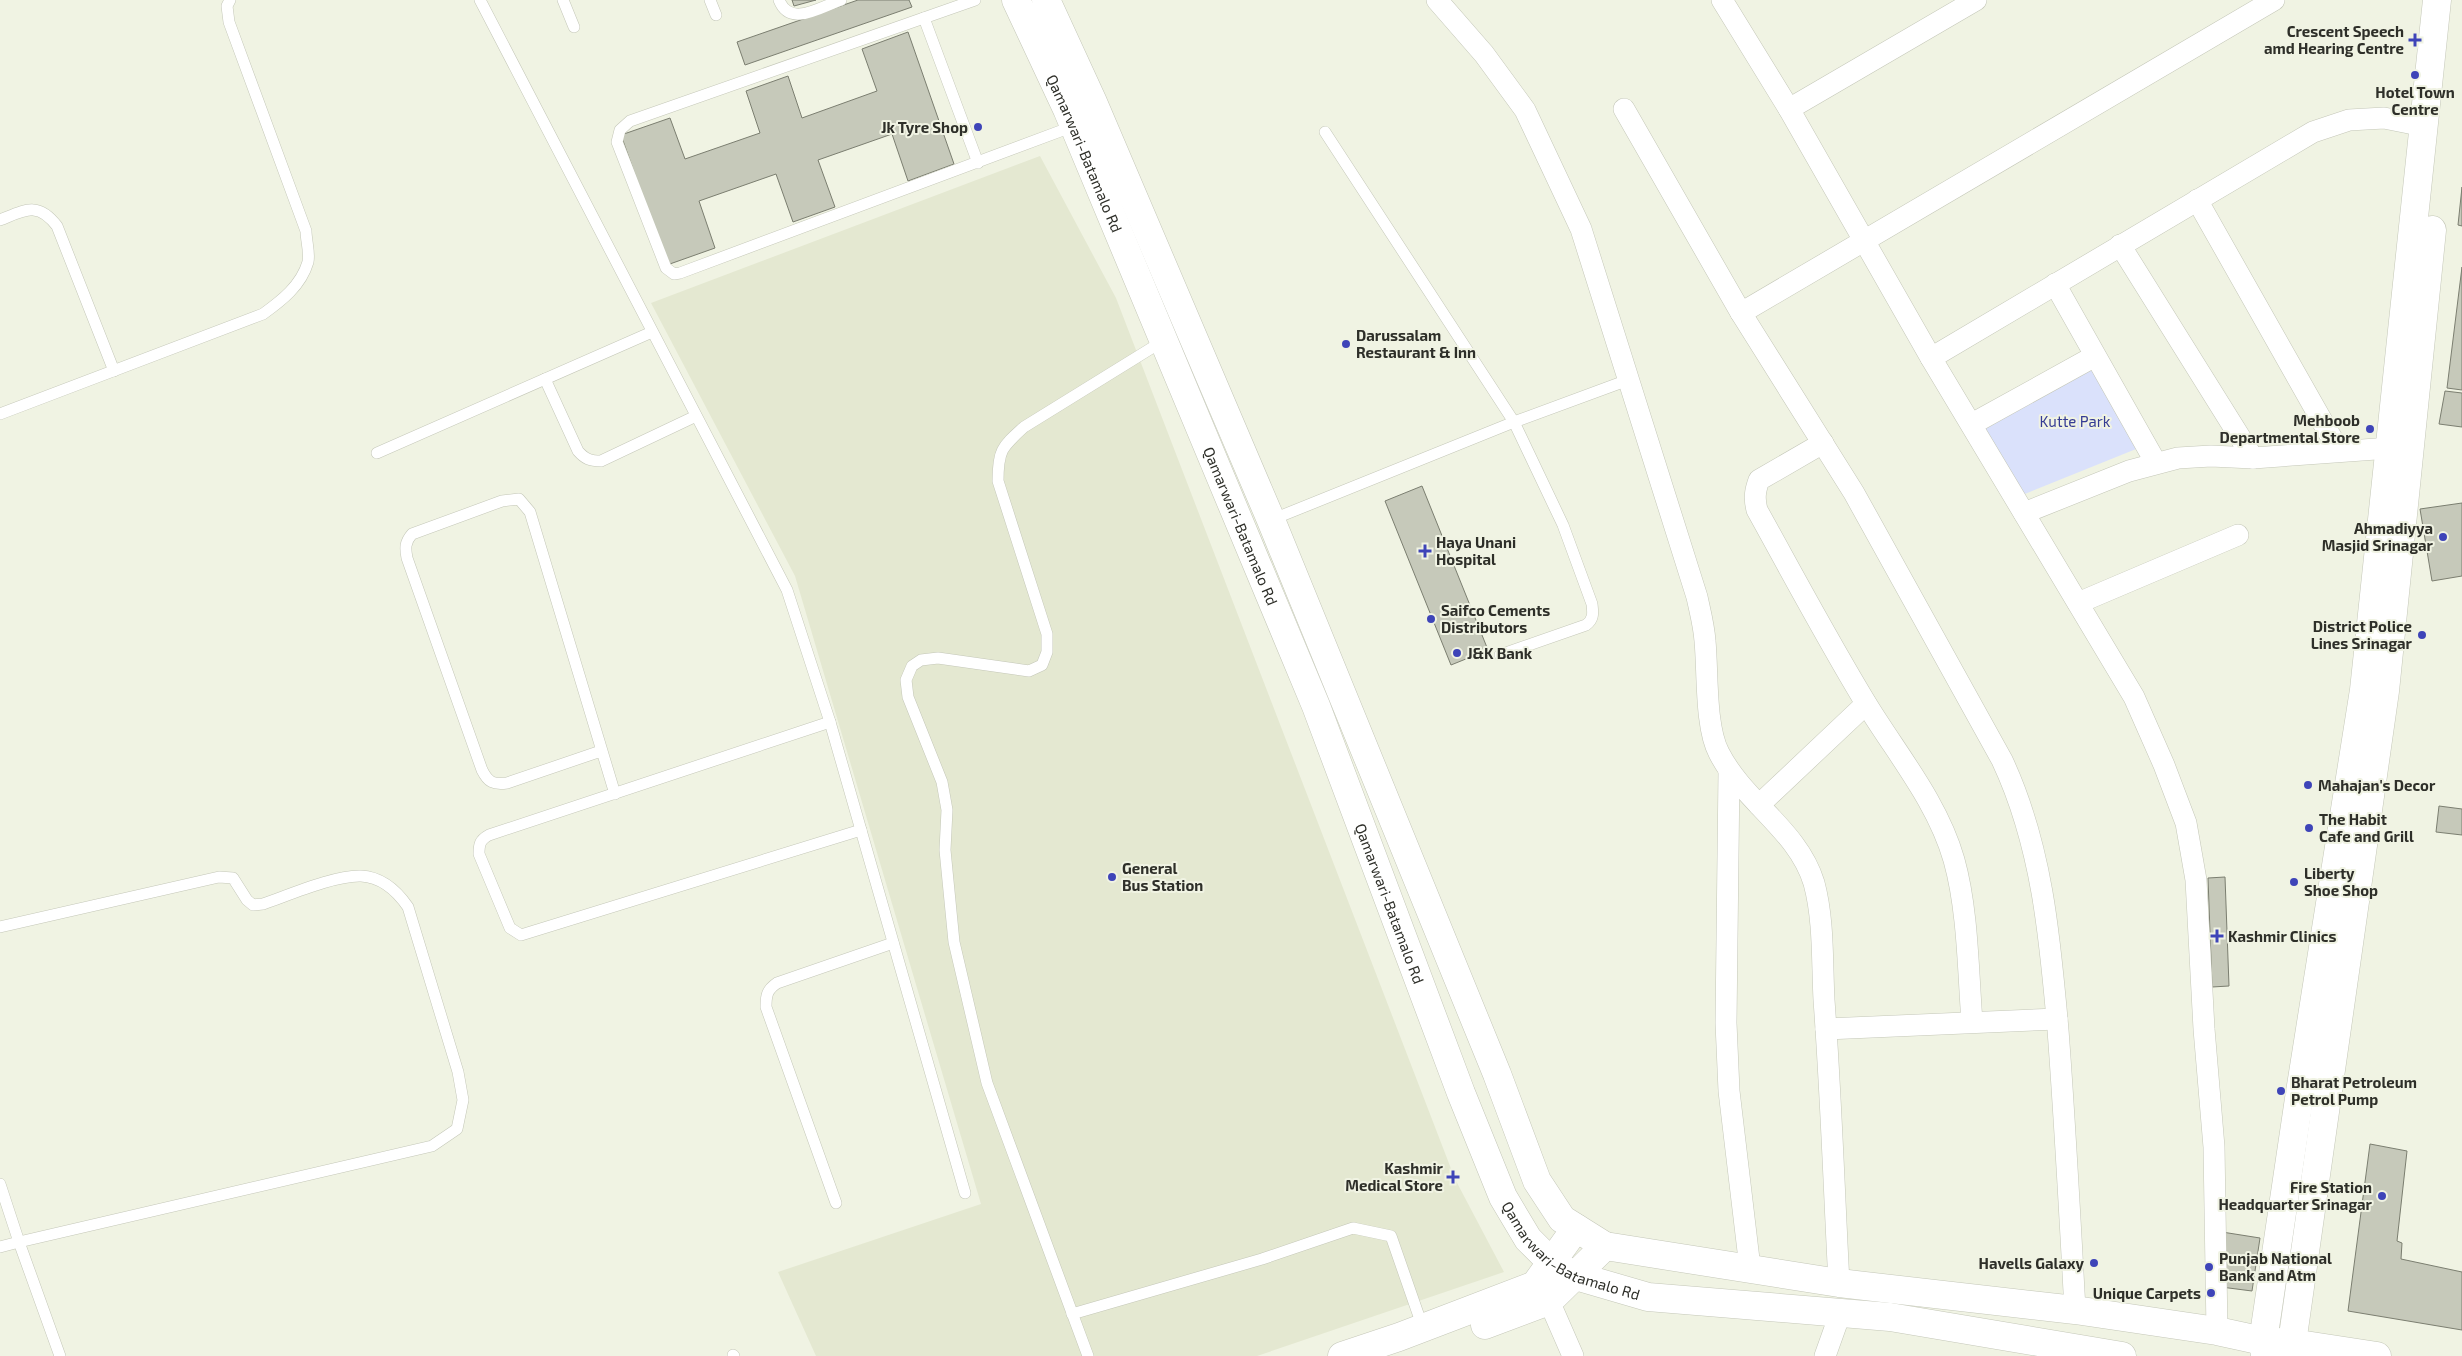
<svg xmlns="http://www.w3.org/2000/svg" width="2462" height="1356" viewBox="0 0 2462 1356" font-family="'Exo 2',sans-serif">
	<rect width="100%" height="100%" fill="#f0f3e3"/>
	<!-- built -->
	<polygon fill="#e4e8d1" points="1040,156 1116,298 1455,1179 1504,1272 1257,1356 816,1356 778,1272 981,1204 795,576 651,303"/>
	<!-- green -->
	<polygon fill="#dae1fb" points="2095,356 2146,445 2015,498 1972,424"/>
	<!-- building -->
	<g fill="#c6c9ba" stroke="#7b7e70">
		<polygon points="792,0 816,0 794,6"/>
		<polygon points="858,0 909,0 912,7 745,65 737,42"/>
		<polygon points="908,32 954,164 908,181 892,134 818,160 835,207 793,222 776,174 699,201 715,248 667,265 621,135 670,118 685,159 760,133 746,91 788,76 802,118 877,91 862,49"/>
		<polygon points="2462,187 2462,226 2458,225"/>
		<polygon points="2462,267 2462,390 2447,388"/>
		<polygon points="2445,391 2462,393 2462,427 2439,424"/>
		<polygon points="1422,486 1488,650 1451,665 1385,501"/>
		<polygon points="2462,503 2462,576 2432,581 2420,509"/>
		<polygon points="2439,806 2462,809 2462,835 2436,832"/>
		<polygon points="2225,877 2229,986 2212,987 2208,878"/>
		<polygon points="2370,1144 2407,1151 2397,1241 2402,1243 2401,1259 2462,1272 2462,1330 2348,1311"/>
		<polygon points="2222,1232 2260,1238 2252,1291 2221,1287"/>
	</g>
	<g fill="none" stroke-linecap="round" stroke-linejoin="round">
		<defs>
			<g id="lane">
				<polyline points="480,0 787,590 830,722 965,1193"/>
				<polyline points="563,0 574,27"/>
				<polyline points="710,0 716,15"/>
				<path d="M779,0C790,28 820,7 841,0"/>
				<polyline points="975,0 630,121 620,130 617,142 666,268 674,274 680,273 1074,126"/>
				<polyline points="924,18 978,163"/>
				<path d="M1325,132L1514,422L1563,525L1592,604C1593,613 1594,619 1586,625L1500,655"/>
				<path d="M0,220C25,210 38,201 57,226L114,371"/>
				<path d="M545,379L578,451C585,459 590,461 601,461L696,416"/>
				<path d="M0,414L263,314C281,301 301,286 308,262C310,253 306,240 306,231L229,22L227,6L230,0"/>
				<polyline points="377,453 652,332"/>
				<polyline points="1271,520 1514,422 1628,380"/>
				<path d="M830,722L489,835C480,840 479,844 479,854L510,928L521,935L861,830"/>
				<path d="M601,751L507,783C493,785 488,782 482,770L407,558C405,548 405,542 412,534L502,501L519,499L530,512L615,794"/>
				<path d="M0,927L219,877L233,878L247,900L253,905L263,904C289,895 335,875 361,876C382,877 397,891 408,907L458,1072L463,1100L457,1129L432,1146L19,1242L60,1356"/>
				<polyline points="0,1184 19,1242 0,1247"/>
				<path d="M836,1203L766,1007C766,995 767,990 777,983L893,943"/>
				<polyline points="1072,1314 1262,1259 1353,1228 1391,1236 1423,1328"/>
				<polyline points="733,1355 734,1356"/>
				<path d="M1088,1356L987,1083L954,942L945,850L947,810L942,782L908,697L906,680L912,666L921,660L938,658L1029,671L1042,665L1047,652V634L998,481C998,450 1002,447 1024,427L1163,341"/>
			</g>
			<g id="street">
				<path d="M1437,0L1484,54L1525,110L1581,229L1697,597C1700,611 1704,626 1705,641C1708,672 1705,727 1719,753C1744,802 1798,830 1814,883C1824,920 1822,962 1824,1000C1831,1094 1834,1189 1839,1283"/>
				<polyline points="1722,0 1789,109 1931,358 2134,697 2164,765 2186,823 2196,880 2204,1029 2214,1147 2217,1331"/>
				<path d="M1624,109L1741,313L1854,493L2002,760C2042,845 2050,938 2058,1030C2065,1123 2070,1217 2075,1310"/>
				<polyline points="1789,109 1976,0"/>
				<polyline points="2197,200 2339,451"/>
				<polyline points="2120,245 2253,458"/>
				<polyline points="2055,284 2156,463"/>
				<polyline points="1741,313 2274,0"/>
				<polyline points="1931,358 2313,132 2349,120 2384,118 2424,126"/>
				<polyline points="1972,424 2095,356"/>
				<path d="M1823,443L1759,480C1755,491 1754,498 1757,510C1793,575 1828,641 1867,705C1897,754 1938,803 1954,860C1968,910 1968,970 1972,1022"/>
				<polyline points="2024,513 2129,471 2178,458 2211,456 2253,458 2390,448"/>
				<polyline points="2078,603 2238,535"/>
				<polyline points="1729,772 1726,1023 1729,1091 1750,1268"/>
				<polyline points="1759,805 1866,704"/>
				<polyline points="1826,1029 2057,1019"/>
				<polyline points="1539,1289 1549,1301 1573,1356"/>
				<polyline points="1825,1356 1840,1314"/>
			</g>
			<g id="secondary">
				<polyline points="1485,1325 1549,1301 1605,1246"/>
				<polyline points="1342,1356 1399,1337 1535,1285 1576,1228"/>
				<polyline points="2265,1356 2263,1341 2300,1092 2364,690 2437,0"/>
				<polyline points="2292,1356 2292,1343 2385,691 2432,230"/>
			</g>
			<g id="primary">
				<path id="s1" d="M1016,0L1067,109L1316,706L1461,1093L1503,1197L1528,1239L1552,1263L1576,1276L1648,1297L1890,1317L2122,1356"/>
				<polyline points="1046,0 1092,100 1271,520 1497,1074 1537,1181 1562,1219 1605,1246 1839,1283 2075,1310 2217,1331 2263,1341 2292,1343 2377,1356"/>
			</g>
		</defs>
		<!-- lane casing -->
		<use href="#lane" stroke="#c4c7b8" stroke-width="12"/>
		<!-- street casing -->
		<use href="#street" stroke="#c4c7b8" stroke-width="22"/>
		<!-- secondary casing -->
		<use href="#secondary" stroke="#c4c7b8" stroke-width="29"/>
		<!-- primary casing -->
		<use href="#primary" stroke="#c4c7b8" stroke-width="29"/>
		<!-- lane -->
		<use href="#lane" stroke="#fff" stroke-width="11"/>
		<!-- street -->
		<use href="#street" stroke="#fff" stroke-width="21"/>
		<!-- secondary -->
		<use href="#secondary" stroke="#fff" stroke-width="28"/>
		<!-- primary -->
		<use href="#primary" stroke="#fff" stroke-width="28"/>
	</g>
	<!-- markers -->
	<g fill="#3e44b8" stroke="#f0f3e3" stroke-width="2">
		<path d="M2412.5 32.5h5v5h5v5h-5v5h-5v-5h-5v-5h5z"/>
		<circle cx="2415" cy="75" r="5"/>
		<circle cx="978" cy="127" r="5"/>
		<circle cx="1346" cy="344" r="5"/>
		<circle cx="2370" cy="429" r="5"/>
		<circle cx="2443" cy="537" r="5"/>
		<path d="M1422.5 543.5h5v5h5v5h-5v5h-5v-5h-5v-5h5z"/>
		<circle cx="1431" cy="619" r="5"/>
		<circle cx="2422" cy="635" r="5"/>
		<circle cx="1457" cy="653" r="5"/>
		<circle cx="2308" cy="785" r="5"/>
		<circle cx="2309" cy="828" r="5"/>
		<circle cx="1112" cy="877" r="5"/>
		<circle cx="2294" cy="882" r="5"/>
		<path d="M2214.5 928.5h5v5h5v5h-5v5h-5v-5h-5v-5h5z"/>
		<circle cx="2281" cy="1091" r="5"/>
		<path d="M1450.5 1169.5h5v5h5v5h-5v5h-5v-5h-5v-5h5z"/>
		<circle cx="2382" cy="1196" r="5"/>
		<circle cx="2094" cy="1263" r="5"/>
		<circle cx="2209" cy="1267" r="5"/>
		<circle cx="2211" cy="1293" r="5"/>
	</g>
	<g text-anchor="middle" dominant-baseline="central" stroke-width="4" stroke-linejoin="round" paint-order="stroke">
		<!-- poi labels -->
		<g font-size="15" font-weight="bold" fill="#2e2f29" stroke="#f0f3e3" text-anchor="start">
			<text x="2404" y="31" text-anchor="end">Crescent Speech<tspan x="2404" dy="17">amd Hearing Centre</tspan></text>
			<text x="2415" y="92" text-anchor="middle">Hotel Town<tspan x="2415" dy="17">Centre</tspan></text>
			<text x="968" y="127" text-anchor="end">Jk Tyre Shop</text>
			<text x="1356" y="335">Darussalam<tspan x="1356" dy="17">Restaurant &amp; Inn</tspan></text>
			<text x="2360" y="420" text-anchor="end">Mehboob<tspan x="2360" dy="17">Departmental Store</tspan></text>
			<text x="2433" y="528" text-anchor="end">Ahmadiyya<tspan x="2433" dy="17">Masjid Srinagar</tspan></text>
			<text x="1436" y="542">Haya Unani<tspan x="1436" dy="17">Hospital</tspan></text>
			<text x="1441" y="610">Saifco Cements<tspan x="1441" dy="17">Distributors</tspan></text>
			<text x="2412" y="626" text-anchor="end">District Police<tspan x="2412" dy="17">Lines Srinagar</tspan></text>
			<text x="1467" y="653">J&amp;K Bank</text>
			<text x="2318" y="785">Mahajan's Decor</text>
			<text x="2319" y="819">The Habit<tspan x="2319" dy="17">Cafe and Grill</tspan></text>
			<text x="1122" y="868">General<tspan x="1122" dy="17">Bus Station</tspan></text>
			<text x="2304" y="873">Liberty<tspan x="2304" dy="17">Shoe Shop</tspan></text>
			<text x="2228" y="936">Kashmir Clinics</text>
			<text x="2291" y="1082">Bharat Petroleum<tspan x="2291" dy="17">Petrol Pump</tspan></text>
			<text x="1443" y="1168" text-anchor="end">Kashmir<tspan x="1443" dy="17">Medical Store</tspan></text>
			<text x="2372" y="1187" text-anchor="end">Fire Station<tspan x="2372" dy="17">Headquarter Srinagar</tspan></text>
			<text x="2219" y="1258">Punjab National<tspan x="2219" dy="17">Bank and Atm</tspan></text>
			<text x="2084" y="1263" text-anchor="end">Havells Galaxy</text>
			<text x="2201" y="1293" text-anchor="end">Unique Carpets</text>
		</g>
		<!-- street labels -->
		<g font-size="15" fill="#2e2f29" stroke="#f0f3e3">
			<text stroke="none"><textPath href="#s1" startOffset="168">Qamarwari-Batamalo Rd</textPath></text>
			<text stroke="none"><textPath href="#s1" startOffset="572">Qamarwari-Batamalo Rd</textPath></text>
			<text stroke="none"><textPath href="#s1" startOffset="978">Qamarwari-Batamalo Rd</textPath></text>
			<text stroke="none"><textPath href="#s1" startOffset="1384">Qamarwari-Batamalo Rd</textPath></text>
		</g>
		<!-- park labels -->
		<g font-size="15" fill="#353c94" stroke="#f0f3e3">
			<text x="2075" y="421">Kutte Park</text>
		</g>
	</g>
</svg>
